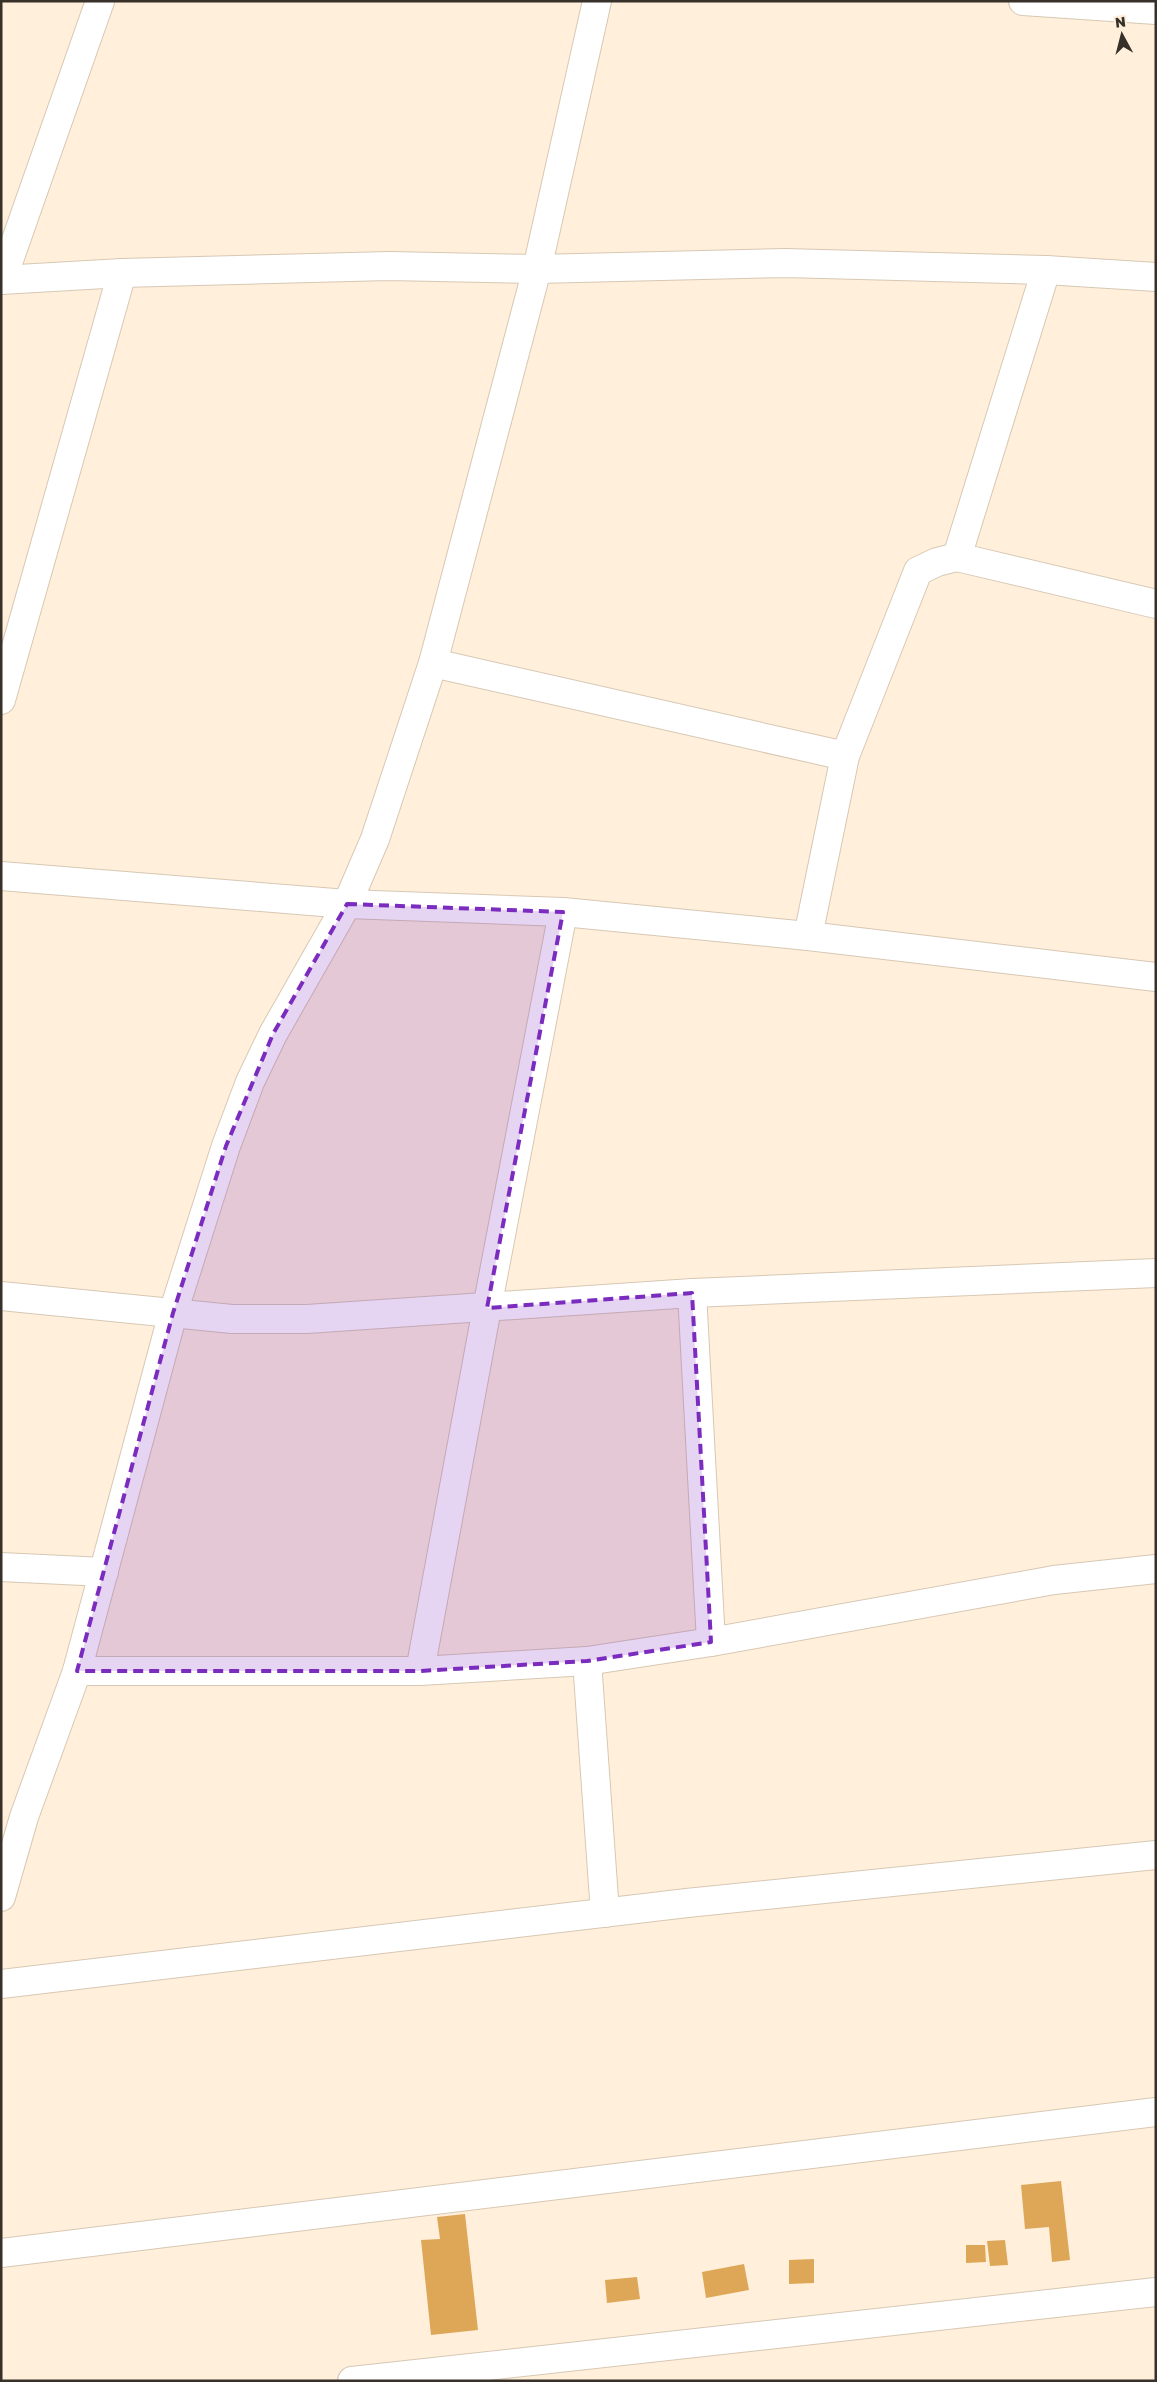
<svg xmlns="http://www.w3.org/2000/svg" width="1157" height="2382" viewBox="0 0 1157 2382" font-family="'Golos Text',sans-serif">
	<rect width="100%" height="100%" fill="#ffefdb"/>
	<!-- building -->
	<g fill="#dea758">
		<polygon points="1061,2181 1070,2260 1052,2262 1049,2227 1025,2229 1021,2185"/>
		<polygon points="465,2214 478,2330 431,2335 421,2240 440,2239 437,2217"/>
		<polygon points="1005,2240 1008,2265 990,2266 987,2241"/>
		<polygon points="966,2245 985,2245 986,2262 966,2263"/>
		<polygon points="814,2259 814,2283 789,2284 789,2260"/>
		<polygon points="744,2264 749,2290 706,2298 702,2272"/>
		<polygon points="637,2277 640,2299 607,2303 605,2280"/>
	</g>
	<g fill="none" stroke-linecap="round" stroke-linejoin="round">
		<defs>
			<g id="street">
				<polyline points="1023,1 1156,10"/>
				<polyline points="1,280 122,273 389,266 537,269 785,263 1046,270 1156,277"/>
				<polyline points="2,280 100,1"/>
				<polyline points="957,557 1156,604"/>
				<polyline points="433,663 845,756"/>
				<polyline points="1,700 122,273"/>
				<polyline points="1,876 347,904 563,912 808,936 1156,977"/>
				<polyline points="808,936 845,756 918,571 937,562 957,557 1046,270"/>
				<polyline points="692,1293 711,1642"/>
				<polyline points="1,1296 232,1319 307,1319 692,1293 1156,1273"/>
				<polyline points="1,1567 104,1572"/>
				<polyline points="587,1661 605,1913"/>
				<polyline points="77,1671 420,1671 587,1661 711,1642 1054,1580 1156,1569"/>
				<polyline points="420,1671 487,1308 563,912"/>
				<polyline points="1,1897 24,1817 77,1671 173,1313 226,1146 250,1082 273,1034 347,904 375,839 433,663 537,269 597,1"/>
				<polyline points="1,1984 687,1903 1156,1855"/>
				<polyline points="1,2253 1156,2112"/>
				<polyline points="352,2381 1156,2292"/>
			</g>
		</defs>
		<!-- street casing -->
		<use href="#street" stroke="#d7c8b4" stroke-width="30"/>
		<!-- street -->
		<use href="#street" stroke="#fff" stroke-width="28"/>
	</g>
	<!-- marked area -->
	<path fill="#7b2cbf" fill-opacity="0.2" stroke="#7b2cbf" stroke-width="4" stroke-dasharray="10 6" stroke-linejoin="round" d="M347,904L563,912L487,1308L692,1293L711,1642L587,1661L420,1671H77L173,1313L226,1146L273,1034Z"/>
	<!-- border -->
	<rect width="1157" height="2382" fill="none" stroke="#373129" stroke-width="5"/>
	<!-- north arrow -->
	<g transform="translate(1122 35) rotate(353)" stroke="#ffefdb" stroke-width="4" paint-order="stroke">
	<path d="M0-4L9 19L0 12L-9 19Z" fill="#373129"/>
	<text y="-8" font-size="14" font-weight="bold" text-anchor="middle" fill="#373129">N</text>
	</g>
</svg>
